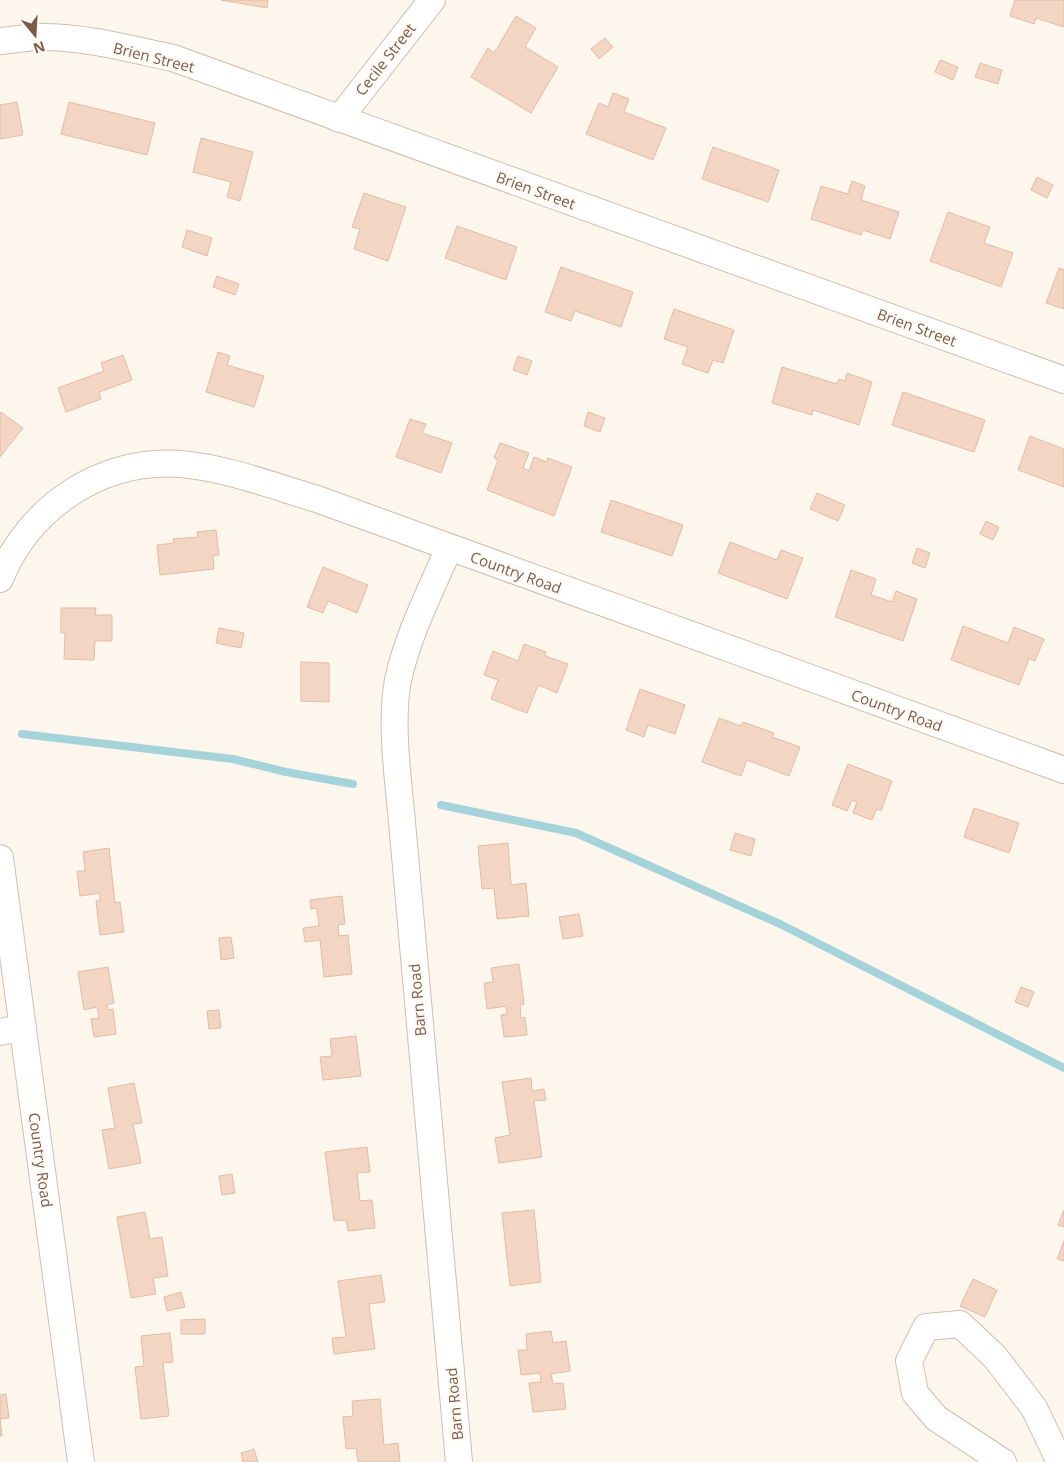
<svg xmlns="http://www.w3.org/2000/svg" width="1064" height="1462" viewBox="0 0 1064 1462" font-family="'Open Sans',sans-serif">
	<rect width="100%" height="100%" fill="#fdf6ec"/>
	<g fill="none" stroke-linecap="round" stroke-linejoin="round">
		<!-- stream -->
		<g stroke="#a5d3da" stroke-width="8">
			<polyline points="22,734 233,759 286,772 353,784"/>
			<polyline points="441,805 576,833 778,923 1064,1068"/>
		</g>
	</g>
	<!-- building -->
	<g fill="#f3d5c3" stroke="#e6bba3">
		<polygon points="221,0 268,0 267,8"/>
		<polygon points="1015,0 1064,0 1064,27 1036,18 1034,24 1010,16"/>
		<polygon points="516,16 536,28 525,47 558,67 531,113 471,77 488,48 494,53"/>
		<polygon points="605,38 613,47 599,59 591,49"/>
		<polygon points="940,60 958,67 953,80 935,72"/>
		<polygon points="980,63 1002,70 998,84 975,77"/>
		<polygon points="613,93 629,99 624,112 666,128 653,160 586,134 599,103 608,107"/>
		<polygon points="17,102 23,135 0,139 0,105"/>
		<polygon points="69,102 155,123 147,155 61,134"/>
		<polygon points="201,138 253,152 240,201 227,197 231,182 193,172"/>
		<polygon points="713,147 779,170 768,202 702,179"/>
		<polygon points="1037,177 1053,185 1047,198 1031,190"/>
		<polygon points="852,181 865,186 861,200 899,212 890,239 863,230 861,235 811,219 821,186 848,194"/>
		<polygon points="364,193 406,207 388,261 354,249 360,229 352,227"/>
		<polygon points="948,212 990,227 984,243 1013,253 1001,287 930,261"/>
		<polygon points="457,226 517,247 506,280 445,258"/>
		<polygon points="187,230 212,238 207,256 182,247"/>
		<polygon points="561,267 633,292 621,327 575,311 571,321 545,312"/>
		<polygon points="1059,268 1064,270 1064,309 1046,303"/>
		<polygon points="217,276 239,284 235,295 213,287"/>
		<polygon points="674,309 734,330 723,363 713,360 708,373 682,364 688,347 664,339"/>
		<polygon points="218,352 230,356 227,365 264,376 254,407 206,392"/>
		<polygon points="123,355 132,380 99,392 101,399 66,412 58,388 104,371 101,363"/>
		<polygon points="518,356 532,361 527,375 513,370"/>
		<polygon points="782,367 837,384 839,379 845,381 847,373 872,382 859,425 813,410 812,415 772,403"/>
		<polygon points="903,392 985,420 974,452 892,425"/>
		<polygon points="1,412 23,428 0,457 0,413"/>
		<polygon points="588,412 605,418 600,432 584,426"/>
		<polygon points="410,419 426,424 422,433 452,443 441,473 396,457"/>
		<polygon points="1030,436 1064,449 1064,487 1018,470"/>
		<polygon points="500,443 529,453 523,468 529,471 534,457 547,462 548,458 572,467 554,516 487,490 498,460 494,458"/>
		<polygon points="817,493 845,505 838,521 810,509"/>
		<polygon points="611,500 683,525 672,556 601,532"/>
		<polygon points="986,521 999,527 993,540 980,534"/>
		<polygon points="216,530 219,555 213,556 214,569 160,575 157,545 174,543 173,539 198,537 197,532"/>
		<polygon points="730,542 777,560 781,550 803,558 787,599 718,573"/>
		<polygon points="917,548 930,553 925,568 912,563"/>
		<polygon points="323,567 368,585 357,613 328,601 323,613 307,607"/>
		<polygon points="851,570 876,579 871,595 892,602 896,591 917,599 903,641 835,617"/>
		<polygon points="61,608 96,608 95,615 112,615 112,641 95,641 94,660 64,659 65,633 61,633"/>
		<polygon points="963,626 1008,643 1014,627 1044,639 1035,661 1029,659 1019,685 951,660"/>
		<polygon points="219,628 244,633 241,648 216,643"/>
		<polygon points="524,644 546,652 545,656 568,664 557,693 538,685 527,713 491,699 498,680 484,675 493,651 518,661"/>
		<polygon points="301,662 329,663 329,702 301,701"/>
		<polygon points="640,689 685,705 675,734 648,725 644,737 626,730"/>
		<polygon points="719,718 741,726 743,722 774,733 772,737 800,747 789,776 747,760 741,776 702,762"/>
		<polygon points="848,764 892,781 881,811 877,809 872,820 853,813 857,802 852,800 847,811 832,805"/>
		<polygon points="974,808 1019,823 1009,853 964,837"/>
		<polygon points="735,833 755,839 751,856 730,850"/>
		<polygon points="508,843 511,885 526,883 529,916 497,919 494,888 482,889 478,846"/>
		<polygon points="109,848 115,903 120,902 124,932 100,935 96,901 100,900 100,893 80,896 77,871 85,871 83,852"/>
		<polygon points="342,896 345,924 338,925 339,936 348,935 352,974 324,977 320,940 305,942 303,928 319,926 317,908 311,909 310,900"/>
		<polygon points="579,914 583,936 563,939 559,917"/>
		<polygon points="231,937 234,958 221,960 219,938"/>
		<polygon points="519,964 524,1004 520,1005 521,1018 525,1017 527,1035 504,1037 501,1015 507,1014 506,1006 487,1009 484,983 493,982 491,968"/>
		<polygon points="108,967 114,1003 107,1005 108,1010 113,1009 116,1034 94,1037 91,1019 99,1018 97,1007 84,1010 78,972"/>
		<polygon points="1021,987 1034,992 1028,1007 1015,1002"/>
		<polygon points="219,1010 221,1028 209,1029 207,1011"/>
		<polygon points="356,1036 361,1076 323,1080 320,1057 332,1056 330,1039"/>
		<polygon points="531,1078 532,1091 544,1089 546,1100 534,1101 542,1157 499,1163 495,1138 510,1135 502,1082"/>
		<polygon points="134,1083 142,1123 133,1124 141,1163 109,1169 102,1130 115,1128 108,1088"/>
		<polygon points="367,1147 370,1172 357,1173 360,1201 372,1200 375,1228 348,1231 346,1220 334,1221 325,1152"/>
		<polygon points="232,1174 235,1193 222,1195 219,1176"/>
		<polygon points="534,1210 541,1282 510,1286 502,1213"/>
		<polygon points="1064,1210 1064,1227 1058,1225"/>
		<polygon points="145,1212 150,1239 162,1237 168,1276 153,1278 156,1294 131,1298 117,1217"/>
		<polygon points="1064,1241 1064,1261 1057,1259"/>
		<polygon points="381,1275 385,1302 369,1304 375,1349 334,1354 332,1338 346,1337 338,1281"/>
		<polygon points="973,1279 997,1290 985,1317 960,1306"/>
		<polygon points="181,1292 185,1307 167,1311 164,1297"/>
		<polygon points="205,1319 205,1334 181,1334 181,1320"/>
		<polygon points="551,1331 553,1343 566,1341 570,1371 551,1374 553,1384 563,1383 566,1409 533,1412 529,1383 541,1382 540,1373 521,1375 518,1350 527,1350 526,1334"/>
		<polygon points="170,1333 173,1362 163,1363 169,1416 141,1419 135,1367 144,1366 141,1336"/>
		<polygon points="6,1394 9,1418 0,1419 2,1436 0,1436 0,1395"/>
		<polygon points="380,1399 384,1445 398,1443 400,1462 358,1462 356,1448 346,1449 343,1417 353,1416 352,1401"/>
		<polygon points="254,1449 258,1462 243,1462 241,1453"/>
	</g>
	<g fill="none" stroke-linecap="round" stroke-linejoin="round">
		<defs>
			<g id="minor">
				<path d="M0,41C14,40 28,37 42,37C86,37 130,49 173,58L1064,380"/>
				<polyline points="339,119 432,0"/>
				<path d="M449,548C431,590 408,634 398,680C390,723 398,778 402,822L459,1462"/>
				<path d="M0,579C29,507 102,458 180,464C227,468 273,486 317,499L1064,770"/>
				<polyline points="0,858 81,1462"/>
				<polyline points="0,1032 23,1028"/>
				<polyline points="1003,1462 936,1418 915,1393 909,1361 926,1327 960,1324 995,1357 1034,1408 1060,1462"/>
			</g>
		</defs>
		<!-- minor casing -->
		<use href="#minor" stroke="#d1beb0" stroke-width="28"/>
		<!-- minor -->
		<use href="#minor" stroke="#fff" stroke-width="26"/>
	</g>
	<g text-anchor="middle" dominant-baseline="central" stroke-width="5" stroke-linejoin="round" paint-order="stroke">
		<!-- street labels -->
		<g font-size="15" fill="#7a5c4d" stroke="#fffaf3">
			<text transform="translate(154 57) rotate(14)">Brien Street</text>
			<text transform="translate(385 59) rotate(-52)">Cecile Street</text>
			<text transform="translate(536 190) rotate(20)">Brien Street</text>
			<text transform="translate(917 327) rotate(20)">Brien Street</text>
			<text transform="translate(516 572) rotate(20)">Country Road</text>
			<text transform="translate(897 710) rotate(20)">Country Road</text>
			<text transform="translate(417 1000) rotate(-95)">Barn Road</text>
			<text transform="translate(41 1160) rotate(82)">Country Road</text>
			<text transform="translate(454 1404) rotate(-95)">Barn Road</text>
		</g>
	</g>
	<!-- north arrow -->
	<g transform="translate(35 35) rotate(162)" stroke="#fffaf3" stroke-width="4" paint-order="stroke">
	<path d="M0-4L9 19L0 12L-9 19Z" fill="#7a5c4d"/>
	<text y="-8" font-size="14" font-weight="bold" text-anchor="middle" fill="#7a5c4d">N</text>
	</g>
</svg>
